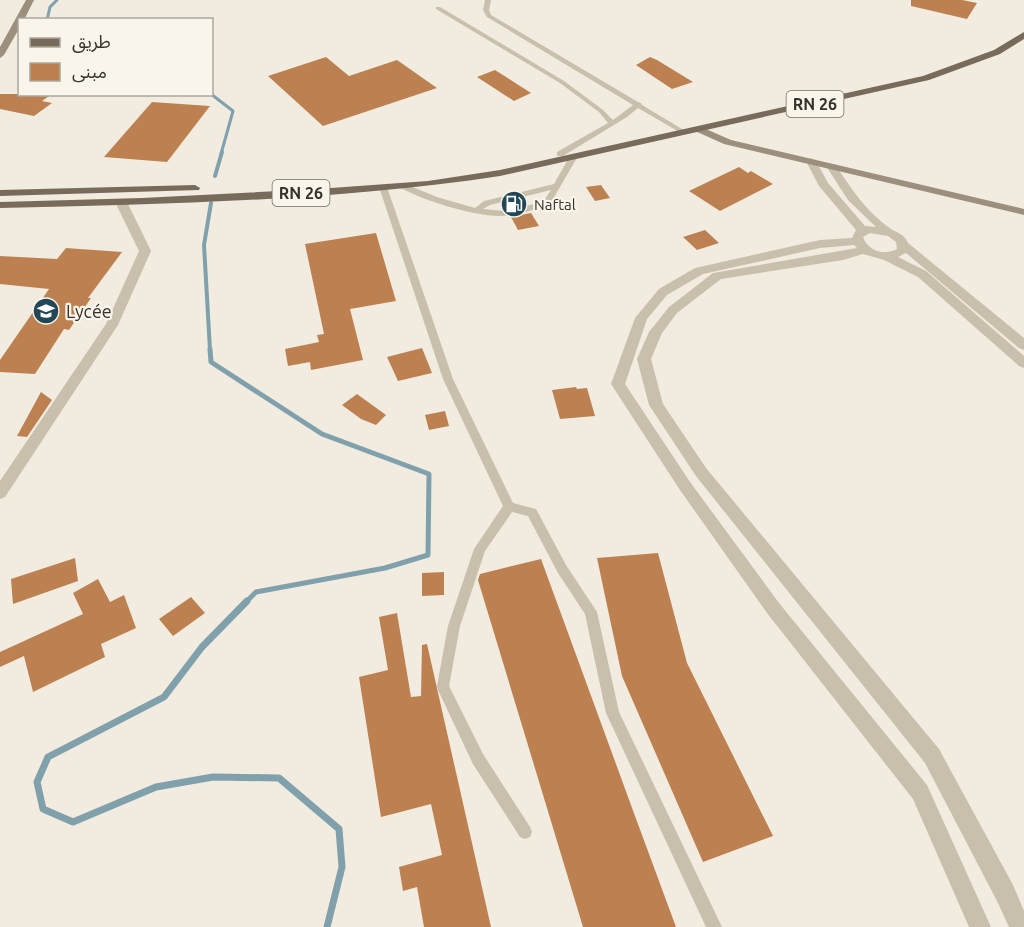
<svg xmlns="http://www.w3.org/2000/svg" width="1024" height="927" viewBox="0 0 1024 927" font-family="Ubuntu,'Noto Sans Arabic',sans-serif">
	<rect width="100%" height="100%" fill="#f1ecdf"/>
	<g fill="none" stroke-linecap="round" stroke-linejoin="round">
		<!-- stream-far3 -->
		<g stroke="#80a1ac" stroke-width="3">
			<polyline points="47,20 50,7 57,0"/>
			<polyline points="211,94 233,111 221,154"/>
		</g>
		<!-- stream-far2 -->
		<g stroke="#80a1ac" stroke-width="4">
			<polyline points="215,176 222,152"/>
			<polyline points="210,350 204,245 211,203"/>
		</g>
		<!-- stream-far1 -->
		<polyline stroke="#80a1ac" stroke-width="5" points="210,349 211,362 322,434 429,474 428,555 385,568 256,592 245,603"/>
		<!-- stream -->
		<polyline stroke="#80a1ac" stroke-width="7" points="247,601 202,647 164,697 48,757 37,782 43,809 73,822 156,787 213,777 279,778 339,829 342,867 327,927"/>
	</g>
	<!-- building -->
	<g fill="#bd8151">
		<polygon points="911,0 962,0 977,3 967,19 911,6"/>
		<polygon points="326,57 349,76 397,60 437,88 323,126 268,76"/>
		<polygon points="650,57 657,60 693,82 672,89 636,65"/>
		<polygon points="495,70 531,93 514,101 477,77"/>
		<polygon points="0,94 52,94 42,101 52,103 34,116 0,109"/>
		<polygon points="152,102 210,106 167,162 104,157"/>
		<polygon points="739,167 748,173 751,171 773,184 720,211 689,191"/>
		<polygon points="601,185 610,198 595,201 586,187"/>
		<polygon points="531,213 539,226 518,230 511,217"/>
		<polygon points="705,230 719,243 697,250 683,237"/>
		<polygon points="376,233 396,301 350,309 363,360 311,370 310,362 288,366 285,349 319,342 317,335 324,334 305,244"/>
		<polygon points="66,248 122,252 88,298 91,298 69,330 64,329 35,374 0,372 0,360 49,289 0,284 0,256 57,259"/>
		<polygon points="422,348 432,373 398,381 387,357"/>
		<polygon points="576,387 577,389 587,388 595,416 560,419 552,390"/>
		<polygon points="41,392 52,400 27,437 17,436"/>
		<polygon points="357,394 386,415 376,425 361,419 342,405"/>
		<polygon points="445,411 449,426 429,430 425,415"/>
		<polygon points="658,553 687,663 773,836 703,862 622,676 597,558"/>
		<polygon points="75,558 78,581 13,604 11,579"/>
		<polygon points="541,559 635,816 676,927 583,927 478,580 480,574"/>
		<polygon points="444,572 444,595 422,596 422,573"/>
		<polygon points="98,579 110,602 124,595 136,628 101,644 105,657 33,692 24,656 0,667 0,652 83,614 73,593"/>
		<polygon points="191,597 205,613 173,636 159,619"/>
		<polygon points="397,613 411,697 421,696 422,645 427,644 491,927 424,927 417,887 403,891 399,867 442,855 431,804 381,817 359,677 388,670 379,617"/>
	</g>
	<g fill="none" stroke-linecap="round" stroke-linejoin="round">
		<!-- lane -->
		<g fill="#c8bfac" fill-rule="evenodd">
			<polygon points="485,0 491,0 489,10 491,15 638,102 641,103 642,105 687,132 681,133 638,108 627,117 563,156 557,156 557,152 608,123 599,112 560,83 436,9 436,7 440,7 564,81 603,110 613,120 633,105 487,17 483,10"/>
			<path d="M571,154L578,156L549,206C532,210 515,216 498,216C474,216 417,199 398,186L405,184L437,197L475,208L484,201L554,184ZM551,190L543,202L504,211L483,209L490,205Z"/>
			<polygon points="380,185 387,187 453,379 513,503 536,509 566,565 597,612 619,712 722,927 706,927 606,713 585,614 558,573 528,516 512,512 485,551 460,626 449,686 483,754 530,827 532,832 530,837 525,839 520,837 473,764 438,690 437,686 448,626 474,549 503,506 443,379 379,187"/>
		</g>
		<!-- street -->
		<g fill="#c8bfac" fill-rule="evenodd">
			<path d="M811,158L816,161L828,183L865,226L876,227L848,200L826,166L827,164H835C850,187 867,213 891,229C898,233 905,235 908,243L1024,338V350L1019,348L906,253L898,257L926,271L1024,356V368L1019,366L918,277L884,260L863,254L843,260L721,279L677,313L662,333L651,359L663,404L706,468L939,749L1013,885L1024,911V927H1009L997,901L925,763L696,476L649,405L637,359L649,332L669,307L713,273L857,248L854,245L820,248L703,274L667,295L647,319L625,384L690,482L779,603L927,785L991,927H969L913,799L767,613L680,490L611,384L635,318L659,289L695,268L820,240L852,238L856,230L819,186L806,161ZM870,233L888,236L896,242L897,249C884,256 868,251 863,237Z"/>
			<polygon points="121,199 127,202 151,251 118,325 5,497 0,499 0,481 106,324 139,251 115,202"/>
		</g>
		<!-- secondary -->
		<g fill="#9c8f7d" fill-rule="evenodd">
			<polygon points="26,0 34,0 24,20 20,20 20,27 4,55 0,58 0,47"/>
			<polygon points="699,126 731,140 1024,209 1024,215 724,144 695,131 694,129"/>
		</g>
		<!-- primary -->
		<g fill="#786b5c" fill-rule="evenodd">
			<path d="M1024,32V39L1000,54L929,80L500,176C335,201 167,204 0,208V202L142,198L317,189L428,181L500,170L923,76L994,50Z"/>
			<polygon points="195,185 200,188 199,190 0,196 0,190"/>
		</g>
	</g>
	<!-- icons -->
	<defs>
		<symbol id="fuel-disc" viewBox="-11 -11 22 22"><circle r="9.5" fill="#224856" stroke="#f9f5eb"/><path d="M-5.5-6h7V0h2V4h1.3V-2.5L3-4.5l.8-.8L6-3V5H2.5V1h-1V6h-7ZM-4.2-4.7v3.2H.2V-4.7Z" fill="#fff"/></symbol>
		<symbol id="school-disc" viewBox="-11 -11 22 22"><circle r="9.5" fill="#224856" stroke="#f9f5eb"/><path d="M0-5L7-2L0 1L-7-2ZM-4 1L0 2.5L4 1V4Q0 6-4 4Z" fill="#fff"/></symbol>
	</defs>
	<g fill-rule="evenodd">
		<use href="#fuel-disc" x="499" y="189" width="30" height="30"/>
		<use href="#school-disc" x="31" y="296" width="30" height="30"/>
	</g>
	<g text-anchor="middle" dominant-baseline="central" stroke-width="4.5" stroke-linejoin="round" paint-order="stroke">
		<!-- far-poi labels -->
		<g font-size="15" fill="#37312a" stroke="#f9f5eb" text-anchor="start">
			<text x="534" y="204">Naftal</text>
		</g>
		<!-- shield labels -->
		<g fill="#f9f5eb" stroke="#716c64" stroke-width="1.5">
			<rect x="786.5" y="91" width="57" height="26" rx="4.5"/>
			<rect x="272.5" y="180" width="57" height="26" rx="4.5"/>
		</g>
		<g font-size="16" font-weight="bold" fill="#37312a">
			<text x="815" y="104">RN 26</text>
			<text x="301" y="193">RN 26</text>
		</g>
		<!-- poi labels -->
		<g font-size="18" fill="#37312a" stroke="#f9f5eb" text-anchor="start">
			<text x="66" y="311">Lycée</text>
		</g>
	</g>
	<!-- legend -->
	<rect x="18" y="18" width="195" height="78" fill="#f9f5eb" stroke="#aba79e" stroke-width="1.5"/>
	<rect x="30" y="38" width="30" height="9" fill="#786b5c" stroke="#aba79e" stroke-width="1.5"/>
	<text x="72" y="48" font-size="18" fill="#37312a">طريق</text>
	<rect x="30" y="63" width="30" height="18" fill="#bd8151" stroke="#aba79e" stroke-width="1.5"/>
	<text x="72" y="78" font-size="18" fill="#37312a">مبنى</text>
</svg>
